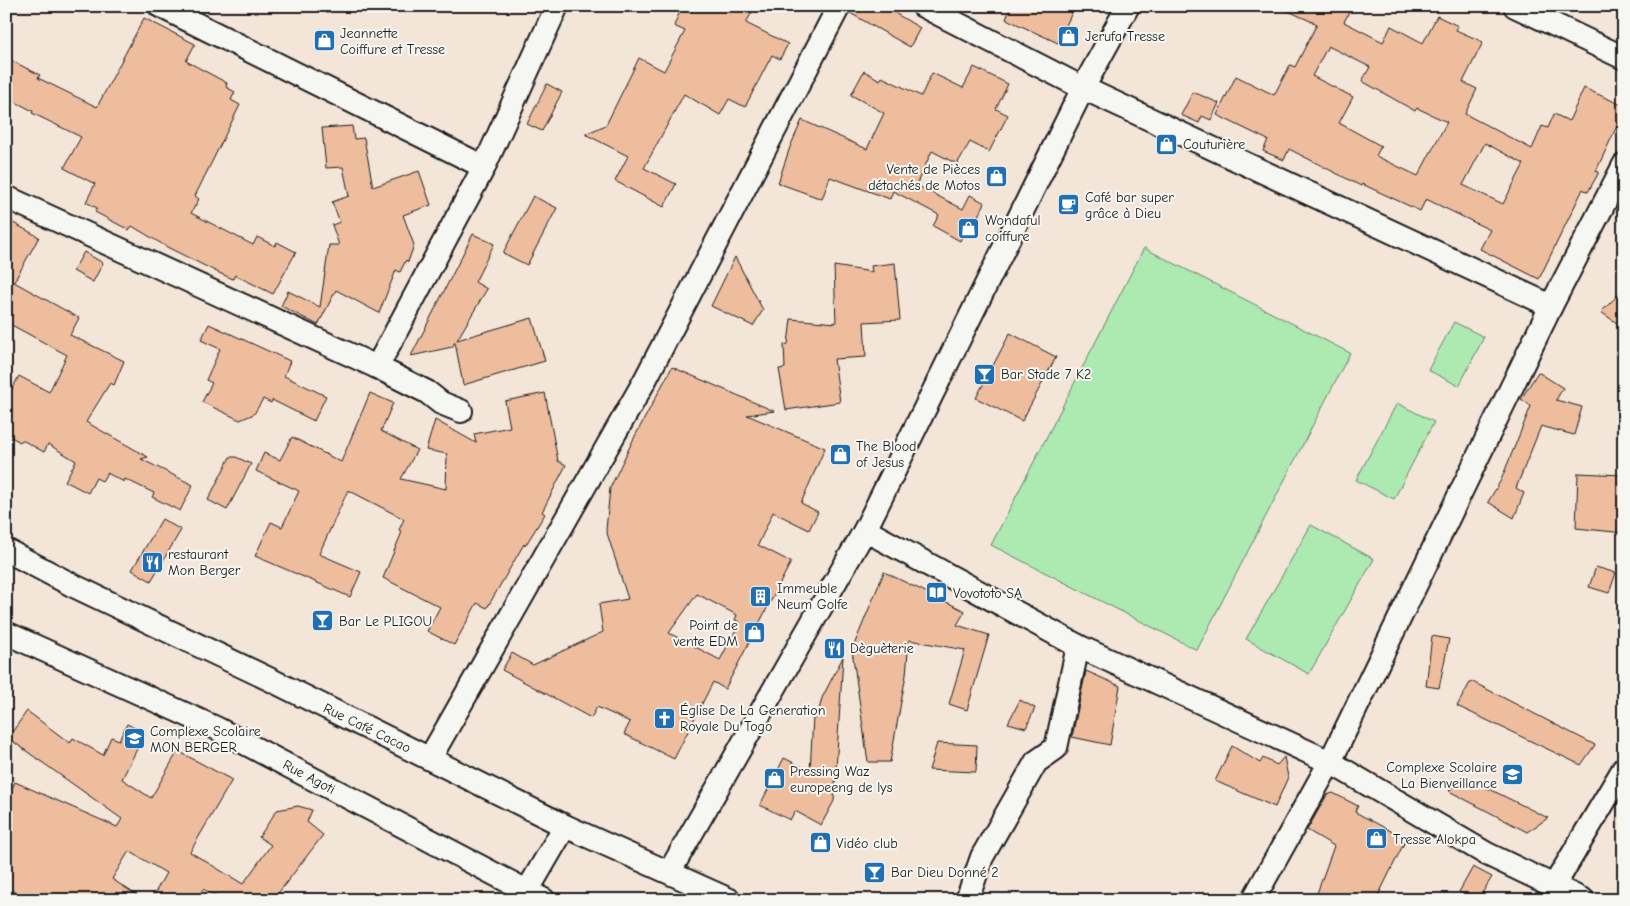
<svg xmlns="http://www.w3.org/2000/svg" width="1630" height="906" viewBox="0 0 1630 906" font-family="'Comic Neue',sans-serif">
	<rect width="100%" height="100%" fill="#f4e5d9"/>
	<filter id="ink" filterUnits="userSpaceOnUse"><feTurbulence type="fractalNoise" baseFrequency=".02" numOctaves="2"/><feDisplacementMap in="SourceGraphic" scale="10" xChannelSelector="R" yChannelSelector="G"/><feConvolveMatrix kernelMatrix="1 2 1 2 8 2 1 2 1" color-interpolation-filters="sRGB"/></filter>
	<g filter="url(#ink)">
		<!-- garden -->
		<g fill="#aceab1" stroke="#648366">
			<polygon points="1144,248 1350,353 1197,650 991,545"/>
			<polygon points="1454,322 1484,337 1459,386 1428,370"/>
			<polygon points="1397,403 1434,422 1394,499 1356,480"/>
			<polygon points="1311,525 1374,559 1309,674 1246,639"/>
		</g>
		<!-- building -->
		<g fill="#eebd9e" stroke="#1c1c1c" fill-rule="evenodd">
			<polygon points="682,6 742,6 752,12 746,23 788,44 780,59 772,55 745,107 729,99 720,115 684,94 644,168 676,184 664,207 615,181 628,156 585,134 606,125 639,58 664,71 685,31 674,26"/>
			<polygon points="852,6 883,6 920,28 910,47 850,13"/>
			<polygon points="1011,6 1075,6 1058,43 1006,19"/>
			<path d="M1277,6H1352L1344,22L1383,42L1391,26L1423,43L1437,16L1458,26L1456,30L1483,42L1463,82L1477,89L1465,114L1532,149L1542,126L1548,128L1554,114L1569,121L1584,88L1624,106V111L1596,171L1599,172L1588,192L1583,189L1539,279L1480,249L1490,230L1426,199L1420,211L1362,184L1361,186L1289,149L1284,160L1263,151L1268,140L1217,115L1236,76L1274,95L1290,65L1295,67L1317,24ZM1328,46L1370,67L1362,81L1415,111L1417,108L1447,122L1418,176L1376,156L1381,146L1339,123L1353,97L1312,76ZM1485,143L1524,164L1503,204L1463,185Z"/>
			<polygon points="144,18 195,44 186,61 227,83 226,87 235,92 231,100 240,105 195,196 199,199 191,213 253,245 257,237 275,246 277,242 296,252 273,294 235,275 233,279 219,273 167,247 132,226 129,230 95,212 97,208 86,202 95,184 64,168 81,137 32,113 33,111 6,97 6,58 40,75 38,78 97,107"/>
			<polygon points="974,67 1008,84 996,109 1008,115 989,152 970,142 957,164 932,151 916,185 963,209 970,195 985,203 973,225 969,223 960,241 933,226 939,215 893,191 890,199 830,177 822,199 778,183 790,147 802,120 867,149 884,113 851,95 864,71 880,80 882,77 921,96 932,73 963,88"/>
			<polygon points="547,84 562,92 542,131 527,124"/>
			<polygon points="1193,92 1219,103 1211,120 1202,116 1199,123 1181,115"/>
			<polygon points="352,126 354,139 364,138 373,187 419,171 431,205 403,215 414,245 408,262 406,260 400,272 396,270 379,313 336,290 318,325 281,306 288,291 320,307 329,245 339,245 332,225 340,222 332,202 349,196 343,167 326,168 322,128"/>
			<polygon points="533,196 557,208 527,265 503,253"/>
			<polygon points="6,219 39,237 14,282 79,318 70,335 124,361 114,385 110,383 86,422 148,457 141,459 193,485 180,511 152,497 154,493 125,479 124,482 107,473 102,481 96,478 88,493 65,481 76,461 48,444 44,452 22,440 20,442 6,434 6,400 19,376 49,392 67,355 6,322"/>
			<polygon points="473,234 494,244 475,282 487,289 457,340 532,318 545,361 463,385 455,342 452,347 411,356"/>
			<polygon points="84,252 103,263 93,282 73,271"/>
			<polygon points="735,257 763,310 753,326 711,306"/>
			<polygon points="895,263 900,320 864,322 866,357 834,359 840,402 786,410 779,369 785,368 784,345 788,344 791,319 836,323 834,266 872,272 871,266"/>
			<polygon points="1624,289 1624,328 1601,312"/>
			<polygon points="209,324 290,361 284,376 326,396 314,421 272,400 271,403 263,399 254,414 240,420 202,402 212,383 206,380 220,349 201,340"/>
			<polygon points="1010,333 1056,357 1022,421 976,398"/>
			<path d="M672,367L774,411L747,415L825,448L801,503L818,512L809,530L773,512L758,545L791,562L725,689L713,682L674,759L624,734L630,722L597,707L591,718L502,670L512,653L533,665L603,632L599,604L628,599L606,530L610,488L634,438ZM697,594L737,615L735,620L740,622L720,660L669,633Z"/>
			<polygon points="1538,372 1563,388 1556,400 1582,407 1574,435 1541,426 1516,488 1524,493 1514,518 1488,502 1501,480 1531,406 1521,399"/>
			<polygon points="370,393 393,403 381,431 417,450 401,479 446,489 447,454 426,450 435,420 476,443 474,434 510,427 505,401 545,393 558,461 566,465 542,512 545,514 525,546 524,544 487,608 477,603 454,645 427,631 440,607 383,578 402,532 399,530 404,519 348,490 319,554 361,572 350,597 255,556 271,522 282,527 299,491 256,471 264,453 280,460 292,437 341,462"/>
			<polygon points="230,457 236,457 251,464 227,510 208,500"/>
			<polygon points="1578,473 1624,475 1624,533 1576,528"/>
			<polygon points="162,519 181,530 151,581 132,570"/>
			<polygon points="1596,567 1616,573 1609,593 1589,587"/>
			<polygon points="884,572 965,611 957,625 989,635 967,710 949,704 965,650 909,640 906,675 890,762 868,762 852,650"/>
			<polygon points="1432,636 1449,639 1439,688 1426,686"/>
			<polygon points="843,657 834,801 821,825 795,811 790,820 760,805 784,758 810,771 813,717 817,718 822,698"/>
			<polygon points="1086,671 1120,686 1110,745 1072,737"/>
			<polygon points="1471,681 1595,745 1581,765 1457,706"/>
			<polygon points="1020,700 1035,708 1026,728 1008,723"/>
			<polygon points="27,711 70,743 73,738 103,755 111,737 119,740 127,724 145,733 122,779 151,798 178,751 232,780 190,852 243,884 271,845 259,837 277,810 298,806 312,810 307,822 323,835 273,900 222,900 203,889 197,900 151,900 166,873 129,851 112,879 144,900 26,900 6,886 6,802 15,782 117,827 122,819 8,738"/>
			<polygon points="937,743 977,745 976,772 929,770"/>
			<polygon points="1232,746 1260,763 1263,758 1277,765 1284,757 1288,777 1275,807 1215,781"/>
			<polygon points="1463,776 1548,818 1527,832 1449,791"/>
			<polygon points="1333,793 1358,806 1355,812 1406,839 1376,900 1325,900 1316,896 1334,846 1307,830 1327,795"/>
			<polygon points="1473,867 1492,877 1478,900 1473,900 1459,892"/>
		</g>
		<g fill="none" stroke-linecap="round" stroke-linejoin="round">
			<defs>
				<g id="minor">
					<polyline points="160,6 484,167"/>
					<polyline points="923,6 1083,88 1551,306"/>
					<polyline points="1515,6 1624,58"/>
					<polyline points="6,197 377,367 427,392 441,403 461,411"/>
					<polyline points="377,367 484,167 557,6"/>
					<polyline points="865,530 1078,646 1330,762 1487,854 1554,886"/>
					<polyline points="6,550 72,585 271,680 565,826 730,900"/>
					<polyline points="6,633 216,728 544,900"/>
					<polyline points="430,758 644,382 839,6"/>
					<polyline points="670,871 865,530 1083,88 1128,6"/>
					<polyline points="522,900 565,826"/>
					<polyline points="967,900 982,857 1036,762 1056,748 1078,646"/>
					<polyline points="1253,900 1330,762 1551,306 1624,165"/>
					<polyline points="1583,900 1554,886 1624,768"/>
				</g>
			</defs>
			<!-- minor casing -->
			<use href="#minor" stroke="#1c1c1c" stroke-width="26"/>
			<!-- minor -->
			<use href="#minor" stroke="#f6f6f2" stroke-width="22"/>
		</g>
	</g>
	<!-- icons -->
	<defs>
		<symbol id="shop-square" viewBox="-11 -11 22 22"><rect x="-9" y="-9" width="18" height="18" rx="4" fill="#1f6fb2" stroke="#f6f6f2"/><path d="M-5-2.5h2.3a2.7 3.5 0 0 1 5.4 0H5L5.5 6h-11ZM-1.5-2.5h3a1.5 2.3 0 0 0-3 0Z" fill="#fff"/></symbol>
		<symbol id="cafe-square" viewBox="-11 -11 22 22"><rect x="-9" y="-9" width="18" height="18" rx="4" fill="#1f6fb2" stroke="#f6f6f2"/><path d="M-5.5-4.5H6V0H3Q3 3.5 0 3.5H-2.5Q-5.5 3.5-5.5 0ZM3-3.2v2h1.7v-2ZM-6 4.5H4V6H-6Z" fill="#fff"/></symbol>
		<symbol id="bar-square" viewBox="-11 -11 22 22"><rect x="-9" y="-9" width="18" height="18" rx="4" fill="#1f6fb2" stroke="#f6f6f2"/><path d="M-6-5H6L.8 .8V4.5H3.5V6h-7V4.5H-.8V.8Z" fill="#fff"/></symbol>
		<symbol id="restaurant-square" viewBox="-11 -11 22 22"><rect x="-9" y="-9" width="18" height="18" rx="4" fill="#1f6fb2" stroke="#f6f6f2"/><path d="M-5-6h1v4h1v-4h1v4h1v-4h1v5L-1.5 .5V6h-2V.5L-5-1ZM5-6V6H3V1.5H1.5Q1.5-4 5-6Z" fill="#fff"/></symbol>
		<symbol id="library-square" viewBox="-11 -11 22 22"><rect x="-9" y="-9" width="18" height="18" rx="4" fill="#1f6fb2" stroke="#f6f6f2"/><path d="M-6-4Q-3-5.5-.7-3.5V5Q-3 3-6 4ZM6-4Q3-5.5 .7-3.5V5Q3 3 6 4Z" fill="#fff"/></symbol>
		<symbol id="building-square" viewBox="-11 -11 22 22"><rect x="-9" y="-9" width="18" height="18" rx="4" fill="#1f6fb2" stroke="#f6f6f2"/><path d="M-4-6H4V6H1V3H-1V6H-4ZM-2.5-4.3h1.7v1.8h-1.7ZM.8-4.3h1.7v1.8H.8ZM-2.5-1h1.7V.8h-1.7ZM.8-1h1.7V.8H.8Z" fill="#fff"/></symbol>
		<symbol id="church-square" viewBox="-11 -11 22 22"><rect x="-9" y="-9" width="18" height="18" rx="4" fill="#1f6fb2" stroke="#f6f6f2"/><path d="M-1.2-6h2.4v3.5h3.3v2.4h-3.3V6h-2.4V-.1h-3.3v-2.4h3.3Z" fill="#fff"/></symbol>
		<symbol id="school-square" viewBox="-11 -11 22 22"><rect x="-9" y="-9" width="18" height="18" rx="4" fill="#1f6fb2" stroke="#f6f6f2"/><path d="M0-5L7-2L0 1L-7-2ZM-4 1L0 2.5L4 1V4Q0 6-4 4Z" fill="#fff"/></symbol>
	</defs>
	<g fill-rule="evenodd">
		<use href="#shop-square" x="1056" y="24" width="25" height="25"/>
		<use href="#shop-square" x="312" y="28" width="25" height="25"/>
		<use href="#shop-square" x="1154" y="132" width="25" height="25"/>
		<use href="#shop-square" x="984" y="164" width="25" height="25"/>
		<use href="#cafe-square" x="1056" y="192" width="25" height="25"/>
		<use href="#shop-square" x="956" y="216" width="25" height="25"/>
		<use href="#bar-square" x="972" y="362" width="25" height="25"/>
		<use href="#shop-square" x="828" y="442" width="25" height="25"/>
		<use href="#restaurant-square" x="140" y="550" width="25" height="25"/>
		<use href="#library-square" x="924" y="580" width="25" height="25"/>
		<use href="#building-square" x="748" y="584" width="25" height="25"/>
		<use href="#bar-square" x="310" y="608" width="25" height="25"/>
		<use href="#shop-square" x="742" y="620" width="25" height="25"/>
		<use href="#restaurant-square" x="822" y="636" width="25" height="25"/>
		<use href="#church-square" x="652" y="706" width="25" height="25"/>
		<use href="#school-square" x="122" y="726" width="25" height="25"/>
		<use href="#school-square" x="1500" y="762" width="25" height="25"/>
		<use href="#shop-square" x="762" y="766" width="25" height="25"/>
		<use href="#shop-square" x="1364" y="826" width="25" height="25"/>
		<use href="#shop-square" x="808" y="830" width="25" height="25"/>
		<use href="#bar-square" x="862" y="860" width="25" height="25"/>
	</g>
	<g text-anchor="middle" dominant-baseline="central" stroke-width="4" stroke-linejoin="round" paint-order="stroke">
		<!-- poi labels -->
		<g font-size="14" fill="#1c1c1c" stroke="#f6f6f2" text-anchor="start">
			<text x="340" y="33">Jeannette<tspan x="340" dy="16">Coiffure et Tresse</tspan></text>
			<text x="1085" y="36">Jerufa Tresse</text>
			<text x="1183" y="144">Couturière</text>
			<text x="980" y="169" text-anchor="end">Vente de Pièces<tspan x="980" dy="16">détachés de Motos</tspan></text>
			<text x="1085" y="197">Café bar super<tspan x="1085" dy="16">grâce à Dieu</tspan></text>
			<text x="985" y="220">Wondaful<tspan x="985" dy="16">coiffure</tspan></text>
			<text x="1001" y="374">Bar Stade 7 K2</text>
			<text x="856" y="446">The Blood<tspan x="856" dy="16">of Jesus</tspan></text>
			<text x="168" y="554">restaurant<tspan x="168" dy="16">Mon Berger</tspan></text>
			<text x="777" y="588">Immeuble<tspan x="777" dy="16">Neum Golfe</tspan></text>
			<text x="953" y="593">Vovototo SA</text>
			<text x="339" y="621">Bar Le PLIGOU</text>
			<text x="738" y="625" text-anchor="end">Point de<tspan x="738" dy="16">vente EDM</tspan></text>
			<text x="850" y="648">Dèguèterie</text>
			<text x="680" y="710">Église De La Generation<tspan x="680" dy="16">Royale Du Togo</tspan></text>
			<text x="150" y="731">Complexe Scolaire<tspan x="150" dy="16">MON BERGER</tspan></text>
			<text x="1497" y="767" text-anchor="end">Complexe Scolaire<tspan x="1497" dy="16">La Bienveillance</tspan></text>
			<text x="790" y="771">Pressing Waz<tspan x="790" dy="16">europeeng de lys</tspan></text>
			<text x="1393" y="839">Tresse Alokpa</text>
			<text x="836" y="843">Vidéo club</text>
			<text x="891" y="872">Bar Dieu Donné 2</text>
		</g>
		<!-- street labels -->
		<g font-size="14" fill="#1c1c1c" stroke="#f6f6f2">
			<text transform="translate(367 728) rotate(26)">Rue Café Cacao</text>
			<text transform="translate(309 777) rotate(28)">Rue Agoti</text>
		</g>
	</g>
	<!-- margin -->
	<rect width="1630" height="906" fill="none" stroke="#f6f6f2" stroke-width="25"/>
	<rect x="12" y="12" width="1605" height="881" fill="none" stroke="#1c1c1c" stroke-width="2" filter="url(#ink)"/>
</svg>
